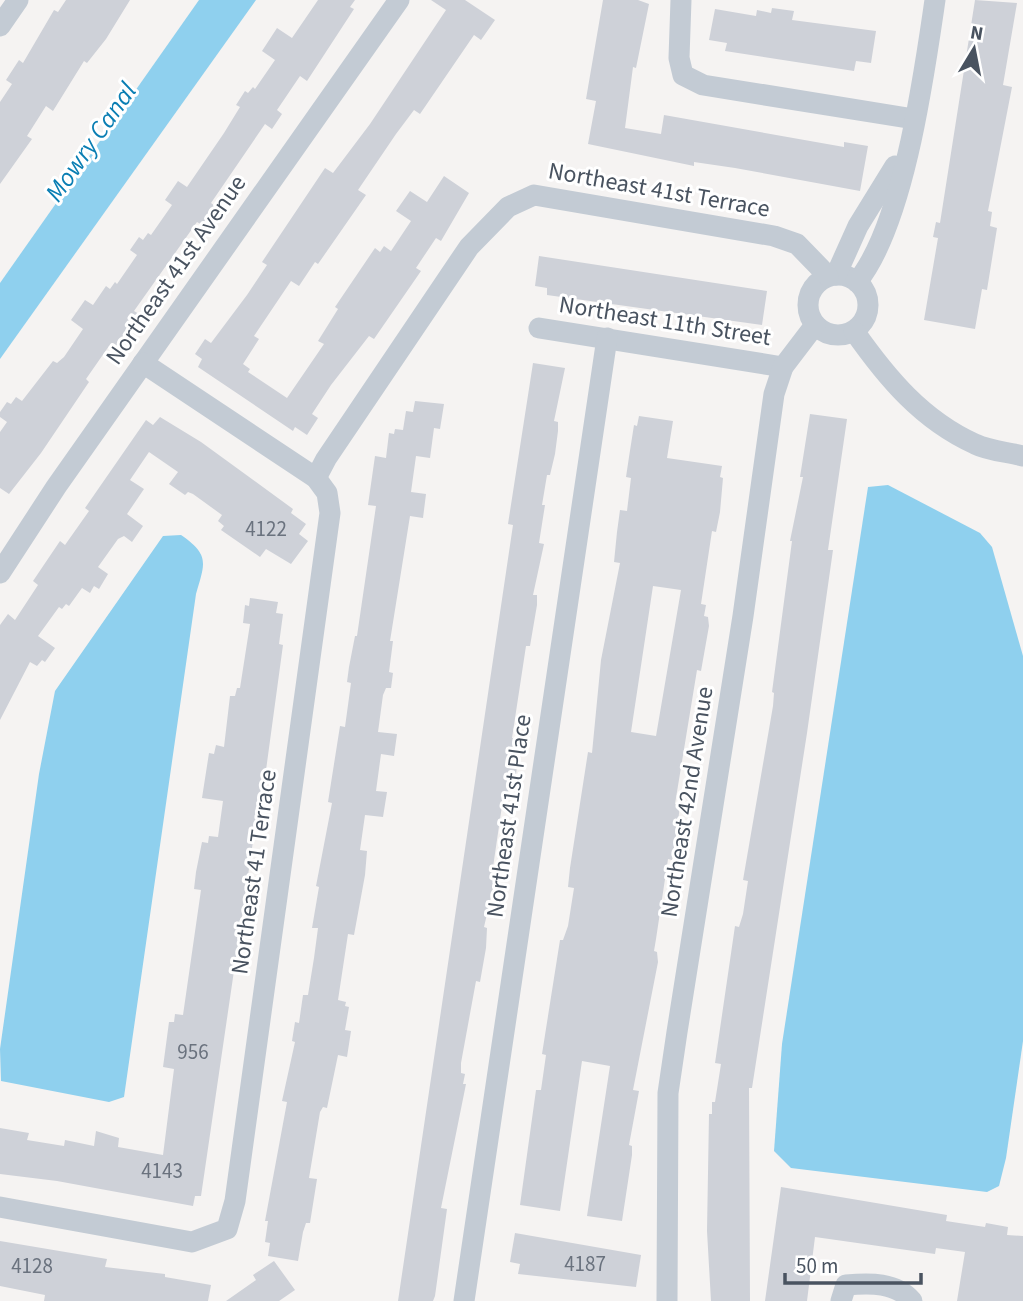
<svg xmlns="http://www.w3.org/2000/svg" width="1023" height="1301" viewBox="0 0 1023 1301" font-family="'Source Sans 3',sans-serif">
	<rect width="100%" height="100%" fill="#f5f3f2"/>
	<!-- water -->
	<g fill="#8fd0ee">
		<polygon points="199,0 256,0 0,359 0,283"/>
		<polygon points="888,485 980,533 992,547 1023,656 1023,1041 1006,1158 999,1186 987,1192 791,1168 774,1151 782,1044 868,487"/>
		<path d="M181,535C210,555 205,563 196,594L124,1097L109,1102L1,1081L0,1049L39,774L55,691L163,536Z"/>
	</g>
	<!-- building -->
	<g fill="#ced1d8" fill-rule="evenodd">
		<polygon points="66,0 130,0 106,39 87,63 84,61 53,111 46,106 27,136 32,139 0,184 0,102 12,84 6,80 19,60 23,63 54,10 58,12"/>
		<polygon points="318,0 355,0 350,7 354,9 307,81 300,76 277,110 282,114 272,129 265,124 211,203 215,206 202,225 197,222 134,311 139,314 114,350 109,346 86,379 89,382 41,453 9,494 0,488 0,432 7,422 0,417 0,412 7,402 11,404 16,397 22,401 53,361 57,363 64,357 83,329 71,320 85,300 93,305 106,286 110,289 115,282 117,284 137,255 130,250 139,237 143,240 148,233 151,235 172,205 165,200 178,181 187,187 224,133 240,107 236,105 245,91 248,93 253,87 255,89 275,60 262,51 277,28 292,38"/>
		<polygon points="431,0 465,0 495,20 481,40 474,35 420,114 414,110 396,134 358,190 366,195 318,264 315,262 299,286 291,281 254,336 259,339 243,364 250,369 248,372 287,398 324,344 318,341 338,309 335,307 375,248 380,252 384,246 391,251 411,221 396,211 410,191 427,202 444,176 469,193 441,241 436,238 416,268 421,271 374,339 369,336 331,385 312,414 318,418 307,435 295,427 293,431 198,367 202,359 195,354 205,339 211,343 247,295 267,265 262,262 325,168 333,173 370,124 446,10"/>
		<polygon points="603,0 638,0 649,4 636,68 633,67 625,128 661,134 664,115 844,147 844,142 868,146 860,191 735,168 694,162 694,166 588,144 596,101 586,99"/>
		<polygon points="975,0 1017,3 1003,85 1012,87 988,211 992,212 990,226 997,228 987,290 982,289 975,329 924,320 938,238 933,237 936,222 940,223"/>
		<polygon points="772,8 794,11 792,20 876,31 871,63 856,61 854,71 725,51 727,43 709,40 715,9 756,16 757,10 771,13"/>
		<polygon points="539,256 767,291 762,325 547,295 547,288 535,286"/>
		<polygon points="533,363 565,368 554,421 558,422 558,431 555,454 550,475 547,475 542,505 545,505 539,543 544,544 533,595 537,595 537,605 530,646 526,646 512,738 515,739 514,759 518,760 516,774 512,773 508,793 504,792 492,874 496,875 484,927 487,928 486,948 480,982 476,981 461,1063 461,1073 465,1074 463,1084 466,1084 441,1208 447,1209 435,1296 433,1301 398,1301 513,525 508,524"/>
		<polygon points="415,401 444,404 440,429 434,428 430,458 416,456 411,492 426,494 423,518 410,516 390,641 393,641 389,672 393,673 391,688 386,688 383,695 378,732 397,734 394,756 381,754 376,791 387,792 383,817 365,815 360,850 367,851 365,875 354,935 348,934 338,1000 346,1002 345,1006 349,1007 345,1030 351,1031 347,1057 338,1055 327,1108 323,1107 320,1112 309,1178 317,1179 310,1223 306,1223 303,1232 298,1261 268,1256 270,1243 265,1242 268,1221 265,1221 287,1102 282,1101 295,1042 292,1041 295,1022 299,1023 303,995 308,995 314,958 318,928 312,928 319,887 316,886 332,803 328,802 340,726 345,727 351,683 347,682 349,667 355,636 357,636 376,506 368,505 375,456 386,458 389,433 394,434 395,429 403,430 406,411 413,412"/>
		<polygon points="810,414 847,419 828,550 833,550 807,733 752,1088 749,1088 750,1301 711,1301 707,1231 709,1114 712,1114 712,1102 715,1102 721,1064 715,1063 735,926 739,927 743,914 748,881 743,880 773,706 774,693 772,692 792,541 790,541 803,477 800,477"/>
		<path d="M639,416L673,421L667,458L722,466L720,477L723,478L720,512L716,532L712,531L701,604L706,605L704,616L708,617L709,626L701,671L697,670L675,804L680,805L676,839L672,860L668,859L656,939L654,951L657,952L658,962L633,1090L639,1091L629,1145L632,1146V1155L622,1221L587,1216L610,1066L582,1061L560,1211L520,1205L536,1090H541L546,1055L542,1054L560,940H563L568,926L574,888L568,887L570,868L588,752L592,753L601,660L620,563L614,562L617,532L620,510L627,511L631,478L626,477L629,457L634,425L637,426ZM653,586L681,590L656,736L631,732Z"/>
		<polygon points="160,417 201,442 293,509 291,513 306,524 299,534 308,541 291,564 266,549 260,557 221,530 224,526 218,521 222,515 193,494 188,492 185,495 169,484 178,472 149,452 130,480 144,489 127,514 143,526 132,542 124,536 118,539 98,567 108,574 99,589 94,586 90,593 82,588 69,606 66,604 62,609 59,607 38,636 55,648 45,662 42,660 37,666 30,662 0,720 0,625 8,614 15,620 38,585 33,581 60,541 65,545 89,511 85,508 146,420 153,425"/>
		<polygon points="250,598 278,602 276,613 283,614 279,644 283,645 261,807 258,807 201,1196 195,1196 193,1206 57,1181 0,1174 0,1128 29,1133 27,1140 64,1146 65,1140 94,1146 96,1131 119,1138 118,1147 163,1155 174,1069 163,1067 169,1022 174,1022 175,1014 183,1015 201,890 194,889 196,872 202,842 208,843 209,836 218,837 223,801 202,798 209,753 214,754 216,745 224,747 230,696 235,696 237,688 240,688 250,624 243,623 245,605 249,606"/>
		<polygon points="781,1187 947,1215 946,1221 985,1227 986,1223 1008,1227 1007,1235 1023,1236 1023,1301 957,1301 965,1252 936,1248 935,1254 815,1237 807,1301 765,1301"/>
		<polygon points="515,1233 641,1255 636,1287 518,1274 520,1264 510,1262"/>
		<polygon points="0,1241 107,1259 105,1267 165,1274 165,1277 211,1285 208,1301 44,1301 45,1295 0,1286"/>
		<polygon points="274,1261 295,1290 279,1301 226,1301 256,1280 253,1275"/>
	</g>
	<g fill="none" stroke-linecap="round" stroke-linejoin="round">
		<!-- minor -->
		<g stroke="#c3cbd4" stroke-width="21">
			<polyline points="681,0 679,58 683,75 703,85 914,119"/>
			<polyline points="0,26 18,0"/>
			<circle cx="838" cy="305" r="30"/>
			<polyline points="836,275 858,226 895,166"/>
			<path d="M857,282C904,224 924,75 935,0"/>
			<polyline points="539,328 783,367"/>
			<path d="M854,331C887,378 922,420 975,444C989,451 1008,452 1023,456"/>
			<polyline points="316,478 326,459 469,247 508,207 534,195 774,236 797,244 828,276"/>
			<polyline points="0,573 56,487 399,0"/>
			<polyline points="0,1207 192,1242 227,1229 235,1201 330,513 327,493 316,478 143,363"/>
			<polyline points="464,1301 607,338"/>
			<polyline points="667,1301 668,1093 677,1032 743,616 774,394 783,367 815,325"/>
			<path d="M841,1301L846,1285C870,1283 896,1282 912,1301"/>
		</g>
	</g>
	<g text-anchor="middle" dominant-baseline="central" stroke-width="6" stroke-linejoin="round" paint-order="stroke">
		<!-- number labels -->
		<g font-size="21" fill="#6a727e">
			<text x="266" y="529">4122</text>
			<text x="193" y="1052">956</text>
			<text x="162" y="1171">4143</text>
			<text x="585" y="1264">4187</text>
			<text x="32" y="1266">4128</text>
		</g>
		<!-- street labels -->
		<g font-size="24" fill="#495360" stroke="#fff">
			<text transform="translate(659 190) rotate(10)">Northeast 41st Terrace</text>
			<text transform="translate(176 270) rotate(-55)">Northeast 41st Avenue</text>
			<text transform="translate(665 321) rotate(9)">Northeast 11th Street</text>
			<text transform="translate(687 802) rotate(-81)">Northeast 42nd Avenue</text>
			<text transform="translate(509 816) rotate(-82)">Northeast 41st Place</text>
			<text transform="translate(254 872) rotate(-82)">Northeast 41 Terrace</text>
		</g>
		<!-- water labels -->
		<g font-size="26" font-style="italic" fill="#0a7eb3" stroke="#fff">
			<text transform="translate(91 142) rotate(-55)">Mowry Canal</text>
		</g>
	</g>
	<!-- north arrow -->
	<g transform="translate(974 49) rotate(10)" stroke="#ffffff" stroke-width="5" paint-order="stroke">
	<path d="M0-5L12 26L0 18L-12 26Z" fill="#495360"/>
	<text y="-10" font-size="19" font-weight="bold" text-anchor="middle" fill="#495360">N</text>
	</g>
	<!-- scale -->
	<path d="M785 1273v10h136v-10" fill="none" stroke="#495360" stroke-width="3.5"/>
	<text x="796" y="1273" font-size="21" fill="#495360" stroke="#ffffff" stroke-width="5" paint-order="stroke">50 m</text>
</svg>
